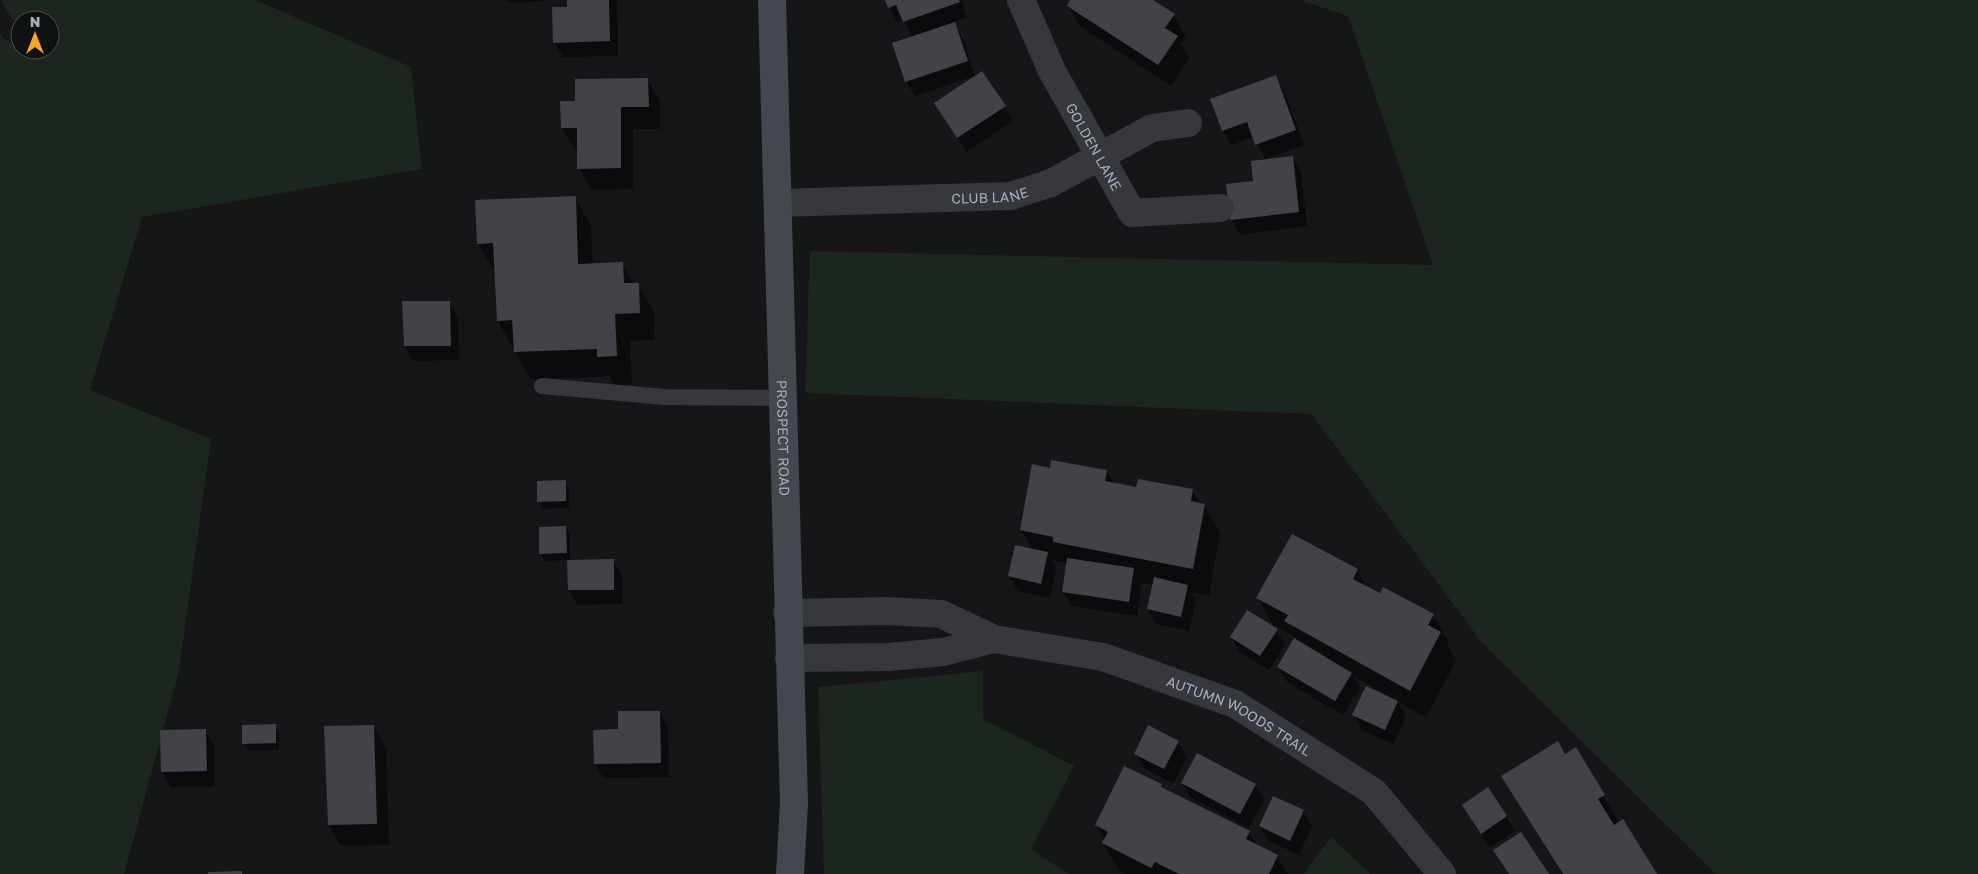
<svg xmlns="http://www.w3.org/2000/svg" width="1978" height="874" viewBox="0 0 1978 874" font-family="'Golos Text',sans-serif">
	<rect width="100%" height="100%" fill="#151617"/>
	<!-- green -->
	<g fill="#1d261e">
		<polygon points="0,0 255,0 411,67 422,169 142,217 90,390 211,439 179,671 124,874 0,874 0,32 4,39 20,45 20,50 50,50 50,20 20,20 20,31"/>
		<polygon points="1300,0 1978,0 1978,874 1716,874 1483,644 1311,414 805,393 810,251 1433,265 1348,16"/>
		<polygon points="983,671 983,719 1074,766 1031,849 1068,874 824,874 818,687"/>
		<polygon points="1331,837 1370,874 1304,874"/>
	</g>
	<!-- shadow -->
	<g fill="#0007">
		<polygon points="507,0 544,0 545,1 509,3"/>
		<polygon points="568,0 615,0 617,3 618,56 563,57 554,42 568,8"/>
		<polygon points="886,0 961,0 967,17 953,22 963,39 975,76 915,96 906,82 894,44 913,38 903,20 897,22"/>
		<polygon points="1072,0 1151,0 1174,15 1186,37 1181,44 1189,58 1171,86 1081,27 1068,6"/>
		<polygon points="1276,77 1284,91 1304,145 1265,159 1254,137 1232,145 1223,131 1212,100"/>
		<polygon points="647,79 660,101 660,129 633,129 633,189 591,190 579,168 578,150 575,150 562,128 576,103"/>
		<polygon points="1005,107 1013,121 967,152 944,118"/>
		<polygon points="1292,157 1301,172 1307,226 1240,235 1232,220 1255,183"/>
		<polygon points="575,198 591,225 593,265 622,264 634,284 638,284 654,312 655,340 630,341 632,384 614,385 609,376 531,380 498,321 496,271 494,271 478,244"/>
		<polygon points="449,302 458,317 459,360 413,361 405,346"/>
		<polygon points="1051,469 1106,471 1114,484 1137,489 1192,490 1200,504 1204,505 1220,533 1209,596 1191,592 1196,601 1189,631 1156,624 1148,609 1154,585 1142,583 1137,616 1072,606 1063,591 1066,563 1052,560 1056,568 1050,598 1018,591 1009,576 1033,550 1021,530"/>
		<polygon points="565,482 569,489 569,508 543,509 538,501"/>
		<polygon points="566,527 570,535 570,561 613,561 622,575 622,604 578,605 569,590 569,560 545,561 541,554"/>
		<polygon points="1357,570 1367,588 1433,615 1449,643 1447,645 1456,661 1426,717 1398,702 1406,717 1393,744 1362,730 1354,715 1389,696 1353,676 1360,688 1343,715 1287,682 1278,667 1298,642 1295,637 1275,626 1285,645 1269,670 1240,652 1231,637 1275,629 1258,598"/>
		<polygon points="659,712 668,727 669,777 603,778 595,763 620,730"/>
		<polygon points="275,726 279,733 279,750 248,750 244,743"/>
		<polygon points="373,726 386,748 389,845 341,846 329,825"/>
		<polygon points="162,731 205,731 214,745 214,786 171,787 162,772"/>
		<polygon points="1178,742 1187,757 1173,784 1144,768 1135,754"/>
		<polygon points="1575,749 1619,822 1655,874 1562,874 1502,776 1565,755"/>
		<polygon points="1125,767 1162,785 1164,790 1249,832 1257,846 1277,856 1288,874 1125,874 1119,871 1103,843 1105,840 1096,825"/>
		<polygon points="1182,783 1255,785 1264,800 1249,828 1191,798"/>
		<polygon points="1488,789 1515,831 1490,848 1472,820"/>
		<polygon points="1303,811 1312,826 1299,855 1269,841 1260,826"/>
	</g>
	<!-- building -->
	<g fill="#414348">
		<polygon points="567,0 609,0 610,41 553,43 552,7 567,7"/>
		<polygon points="885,0 959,0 960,2 903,22 896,5 888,8"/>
		<polygon points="1070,0 1153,0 1175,14 1165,28 1178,36 1158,65 1067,6"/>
		<polygon points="955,22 968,61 905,82 892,43"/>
		<polygon points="982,71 1006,106 957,138 934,103"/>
		<polygon points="1276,75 1296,130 1255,145 1247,122 1222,131 1210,99"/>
		<polygon points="648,78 649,107 621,107 621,168 577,169 577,128 561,128 560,101 575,101 575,79"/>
		<polygon points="1293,156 1299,212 1230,220 1226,184 1253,181 1251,161"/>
		<polygon points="576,196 578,264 623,262 624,283 639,283 640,313 615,314 617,356 597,357 597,349 514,352 512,320 497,321 493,243 477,244 475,200"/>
		<polygon points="402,301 450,301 451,346 404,346"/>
		<polygon points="1051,460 1107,470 1105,481 1136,487 1138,479 1193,489 1191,501 1205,504 1193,569 1053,542 1053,537 1020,530 1032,464 1050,468"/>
		<polygon points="566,480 566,501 537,502 537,481"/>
		<polygon points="566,526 567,553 539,554 539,527"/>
		<polygon points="1292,534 1358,569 1353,579 1380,593 1383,587 1434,614 1428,625 1441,632 1410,691 1284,621 1288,615 1256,598"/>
		<polygon points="1015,545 1048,552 1041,584 1008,576"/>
		<polygon points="1067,558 1134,568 1129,602 1062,592"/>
		<polygon points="614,559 614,590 568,590 567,560"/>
		<polygon points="1154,577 1188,585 1181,617 1147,609"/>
		<polygon points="1247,610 1278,629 1260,656 1230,637"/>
		<polygon points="1294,638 1352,673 1335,701 1277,667"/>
		<polygon points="1366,686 1398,701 1385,730 1352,715"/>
		<polygon points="618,711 660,711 661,763 594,764 593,730 618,729"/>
		<polygon points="276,724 276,743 242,744 242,725"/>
		<polygon points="374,725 377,824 328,825 324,726"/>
		<polygon points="1148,725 1179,741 1164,769 1134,754"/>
		<polygon points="206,729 207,771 161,772 160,730"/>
		<polygon points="1558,741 1565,754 1576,747 1605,795 1598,799 1614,825 1623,819 1657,874 1563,874 1501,776"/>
		<polygon points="1197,753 1256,784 1240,814 1181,783"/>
		<polygon points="1124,766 1162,784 1161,787 1250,831 1246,839 1278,855 1269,874 1179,874 1155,862 1151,868 1102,843 1108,832 1095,825"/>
		<polygon points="1488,787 1507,816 1481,834 1462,805"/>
		<polygon points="1273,796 1304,810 1290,841 1259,826"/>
		<polygon points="1521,832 1549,874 1509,874 1493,850"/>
		<polygon points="242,871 242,874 208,874 208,872"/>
	</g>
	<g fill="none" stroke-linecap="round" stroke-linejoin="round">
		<!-- service -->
		<polyline stroke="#36383d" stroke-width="16" points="542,386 665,397 782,398"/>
		<!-- minor -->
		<g stroke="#36383d" stroke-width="28">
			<path id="s1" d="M1021,0L1052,71L1132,213L1220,208"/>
			<path id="s2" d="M778,203L1011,196L1051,183L1152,128L1188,123"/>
			<path id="s3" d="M787,613L887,611L941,614L994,639L1103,657L1235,704L1374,792L1442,874"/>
			<polyline points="789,658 889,657 943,652 994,639"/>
		</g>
		<!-- secondary -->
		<path stroke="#44474d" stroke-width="28" id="s4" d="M772,0L794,804L790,874"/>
	</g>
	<g text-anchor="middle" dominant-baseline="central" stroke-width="4" stroke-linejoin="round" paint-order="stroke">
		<!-- street labels -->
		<g font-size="14" fill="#a7adb8" stroke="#101112">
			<text stroke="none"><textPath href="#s1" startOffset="164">GOLDEN LANE</textPath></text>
			<text stroke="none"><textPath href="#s2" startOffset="212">CLUB LANE</textPath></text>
			<text stroke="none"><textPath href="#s4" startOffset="438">PROSPECT ROAD</textPath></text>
			<text stroke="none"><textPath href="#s3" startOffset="472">AUTUMN WOODS TRAIL</textPath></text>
		</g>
	</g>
	<!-- north arrow -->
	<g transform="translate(35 35)"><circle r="24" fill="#101112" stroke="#4c4f54"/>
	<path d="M0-4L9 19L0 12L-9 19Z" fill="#fca329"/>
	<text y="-8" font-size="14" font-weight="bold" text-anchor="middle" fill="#a7adb8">N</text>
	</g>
</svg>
